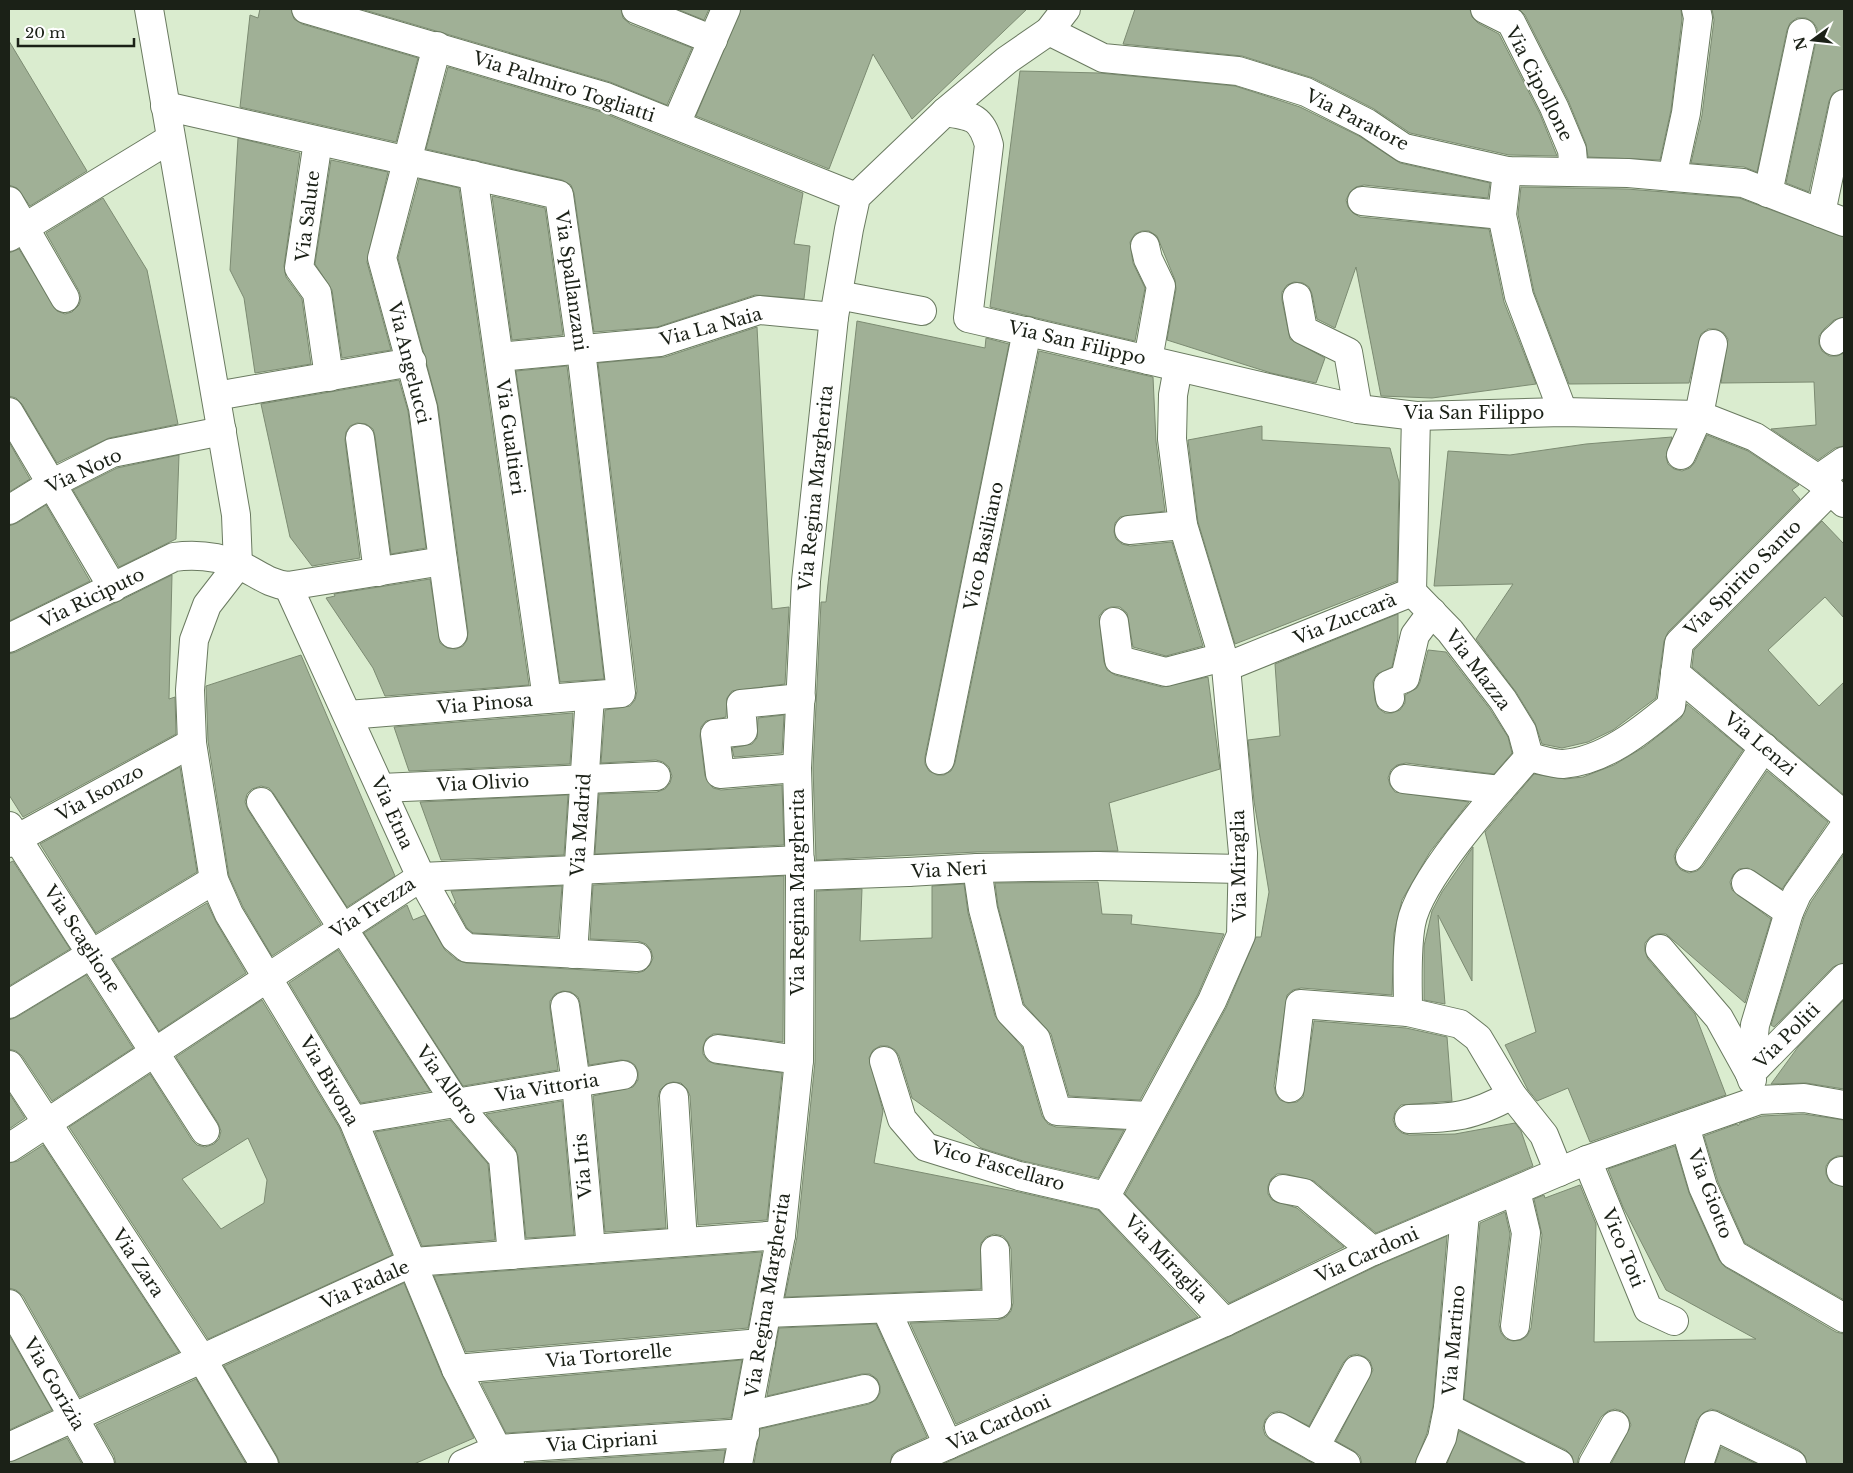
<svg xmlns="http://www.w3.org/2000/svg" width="1853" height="1473" viewBox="0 0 1853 1473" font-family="'Libre Baskerville',serif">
	<rect width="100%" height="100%" fill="#daeccf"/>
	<!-- building -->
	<g fill="#a0b096" stroke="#7c8b72" fill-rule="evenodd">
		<polygon points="260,9 291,9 294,19 302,24 418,58 396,142 240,107 250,15 258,18"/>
		<polygon points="361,9 621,9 623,18 630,24 692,48 667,105 610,82"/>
		<polygon points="677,9 709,9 704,20"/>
		<polygon points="741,9 1027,9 912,119 873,54 829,169 696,116"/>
		<polygon points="1135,9 1470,9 1472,17 1478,23 1499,34 1540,114 1557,156 1509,155 1410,133 1374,109 1313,78 1242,56 1123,44"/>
		<polygon points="1519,9 1681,9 1682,19 1671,110 1660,160 1588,157 1586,144 1568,100 1525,15"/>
		<polygon points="1712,9 1844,9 1844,89 1833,93 1829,101 1809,192 1786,183 1817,36 1817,28 1813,22 1806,18 1797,18 1790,23 1787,30 1757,172 1744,167 1691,163 1702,115 1714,20"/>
		<polygon points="9,41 87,171 30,206 17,188 9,185"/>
		<polygon points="448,67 601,112 803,193 794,244 810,246 804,299 755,295 657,327 594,332 574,193 571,185 562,180 426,149"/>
		<polygon points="1020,71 1099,73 1235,86 1300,107 1359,136 1400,163 1490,183 1488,198 1364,185 1356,187 1350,192 1346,200 1348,207 1353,213 1360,217 1489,229 1504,302 1536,384 1432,398 1381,396 1356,267 1335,328 1317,319 1312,294 1309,287 1303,283 1294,282 1287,285 1282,292 1282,300 1290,339 1325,358 1316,383 1271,373 1167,340 1176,289 1175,280 1157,236 1149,231 1142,231 1135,234 1130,242 1133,263 1145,288 1135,341 990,307"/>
		<polygon points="238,138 300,153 284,266 286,277 302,299 311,364 255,373 244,298 230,270"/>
		<polygon points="331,160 388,172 367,262 391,350 342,358 332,290 315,264"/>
		<polygon points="419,179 459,188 529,685 385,696 373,668 326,598 335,596 334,594 430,579 440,643 447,648 456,649 463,646 467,640 468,632 438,406 398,258"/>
		<polygon points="1521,187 1627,189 1739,198 1844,237 1844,317 1834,320 1824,329 1819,336 1819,344 1822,351 1829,356 1837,356 1844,353 1844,446 1835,448 1818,460 1771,429 1816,425 1814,382 1721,383 1728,339 1724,333 1716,329 1708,329 1701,334 1689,383 1569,384 1534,292 1518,214"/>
		<polygon points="492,196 545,208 563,335 512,340"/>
		<polygon points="103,198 147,270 178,424 109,438 57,463 22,404 16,398 9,396 9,253 19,249 57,311 65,314 72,312 79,305 81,298 79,291 46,233"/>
		<polygon points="857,321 985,348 986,338 1009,344 925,757 925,764 929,771 937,775 944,775 951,771 955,763 1039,351 1153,377 1156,441 1165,511 1120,517 1115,523 1114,532 1116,539 1122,544 1130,546 1172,542 1203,646 1166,656 1133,647 1127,613 1120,607 1111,607 1104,610 1099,616 1104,662 1107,670 1115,675 1162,687 1208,677 1220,769 1109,803 1118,851 977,852 816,860 813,768 821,602 826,602"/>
		<polygon points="757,327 772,609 789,607 785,684 732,691 727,698 726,717 706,721 701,727 700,736 705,776 713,788 721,790 782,785 784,845 595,854 599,794 657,792 665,789 670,783 672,776 669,767 663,762 656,760 601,763 605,710 630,706 635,700 637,691 598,363 665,357"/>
		<polygon points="567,366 604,679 560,682 516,371"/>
		<polygon points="399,380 408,411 426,548 391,554 375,436 373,429 366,424 357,423 350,426 346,432 345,440 360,558 312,566 290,537 261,404"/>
		<polygon points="1262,426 1262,440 1390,448 1399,482 1397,581 1235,644 1198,522 1188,440"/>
		<polygon points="1707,435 1748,451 1799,485 1792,490 1800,499 1668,632 1664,641 1656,698 1613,730 1588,742 1562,748 1542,744 1535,723 1516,692 1476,639 1513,584 1434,586 1448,451 1510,455 1586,444 1672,437 1666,457 1668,464 1674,469 1682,471 1690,468 1695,462"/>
		<polygon points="9,442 30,479 9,492"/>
		<polygon points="179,455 176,539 119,567 73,490 117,468"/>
		<polygon points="46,505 90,581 9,621 9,526 17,523"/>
		<polygon points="1822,521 1844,544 1844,618 1825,597 1768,650 1819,706 1844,682 1844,795 1692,667 1694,650"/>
		<polygon points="172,575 169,699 175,697 176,734 23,817 9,795 9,654 16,652"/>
		<polygon points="1398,614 1398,638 1392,667 1377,674 1373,681 1375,700 1378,708 1385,713 1392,713 1400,710 1405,703 1405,695 1417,688 1420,682 1428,650 1446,652 1490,709 1508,737 1512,753 1494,774 1406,763 1397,765 1391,770 1388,778 1390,785 1395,792 1469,802 1430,852 1402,900 1394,933 1392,995 1301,988 1293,990 1287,995 1274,1086 1276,1094 1280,1100 1288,1103 1297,1102 1303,1097 1314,1021 1406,1028 1447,1037 1452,1101 1401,1105 1395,1112 1393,1120 1396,1128 1402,1133 1409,1135 1455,1134 1515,1123 1521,1131 1533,1166 1376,1233 1314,1181 1286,1174 1277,1174 1271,1179 1268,1186 1268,1194 1272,1200 1297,1208 1344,1247 1229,1303 1125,1194 1226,1008 1256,937 1261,937 1269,892 1254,801 1248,740 1280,736 1275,664"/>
		<polygon points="301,655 395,876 347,907 274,794 269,788 261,786 252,789 247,794 245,802 248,810 321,924 272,956 243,907 229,876 208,741 206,686"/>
		<polygon points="1687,704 1743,750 1677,848 1674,856 1676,864 1681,870 1689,873 1697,871 1703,866 1767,771 1828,822 1782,889 1748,868 1739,869 1733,875 1730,882 1732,890 1771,919 1745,1003 1666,934 1657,934 1650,937 1645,943 1645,951 1648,959 1695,1014 1726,1095 1590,1142 1568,1088 1537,1101 1528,1090 1505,1045 1536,1032 1485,832 1534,774 1565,779 1583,777 1614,765 1644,747 1681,718"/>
		<polygon points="573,713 570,764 409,771 394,727"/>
		<polygon points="784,715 782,753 734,757 732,748 752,744 757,738 758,718"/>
		<polygon points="180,767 197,872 96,933 40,844"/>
		<polygon points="568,795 564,855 441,860 420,802"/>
		<polygon points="1473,847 1472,981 1438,915 1445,1004 1424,1000 1424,946 1432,911 1442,892"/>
		<polygon points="1844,854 1844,963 1833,967 1774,1027 1771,1025 1804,917 1811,902"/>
		<polygon points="13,861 70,949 9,986 9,863"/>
		<polygon points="784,876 783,1042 720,1034 713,1034 706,1039 703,1047 703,1054 708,1061 715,1064 782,1073 767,1220 698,1225 690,1096 687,1089 681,1083 673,1082 666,1084 660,1090 658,1098 666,1228 605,1232 593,1096 633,1087 638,1080 638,1072 635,1065 629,1061 621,1060 589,1065 580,1003 578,997 571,992 563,991 555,994 550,1001 550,1008 558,1070 463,1086 364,933 407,905 413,920 425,915 445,950 457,960 466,963 637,973 644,971 650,965 653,958 651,950 646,944 638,941 590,939 593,885"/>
		<polygon points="1098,882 1102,914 1132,915 1131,924 1224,934 1198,994 1140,1100 1069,1096 1051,1034 1024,1004 998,906 995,883"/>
		<polygon points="964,884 968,913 995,1016 1022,1047 1042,1116 1048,1124 1056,1127 1124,1130 1098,1178 1023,1161 981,1148 912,1098 899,1056 895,1050 888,1046 880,1046 873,1050 869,1058 883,1111 874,1163 1014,1191 1098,1210 1198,1317 956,1424 910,1323 998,1320 1006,1317 1011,1311 1013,1303 1011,1249 1008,1242 1003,1236 994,1234 986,1237 981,1243 981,1289 785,1297 797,1237 815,1062 816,891 862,889 860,941 932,938 932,886"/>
		<polygon points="562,886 558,937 473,933 467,928 454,904 456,903 451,891"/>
		<polygon points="207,903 216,922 246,973 159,1031 113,959"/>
		<polygon points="338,950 430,1091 361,1103 289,983"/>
		<polygon points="86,975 133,1048 52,1101 22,1056 16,1051 9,1049 9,1020 17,1017"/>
		<path d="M262,1000L339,1127L392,1255L208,1339L69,1127L150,1074L192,1140L197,1145L205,1147L214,1144L219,1139L221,1131L218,1123L176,1057ZM248,1138L267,1180L264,1203L221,1229L182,1179Z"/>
		<polygon points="1844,1000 1844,1089 1806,1083 1771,1084 1798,1047"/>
		<polygon points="9,1093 25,1118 9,1129"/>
		<polygon points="562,1101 574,1235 526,1238 518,1156 515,1148 486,1114"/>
		<polygon points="1803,1114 1844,1120 1844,1156 1837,1156 1830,1160 1826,1166 1826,1174 1830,1182 1844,1187 1844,1300 1745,1243 1718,1182 1704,1136 1737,1124 1738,1126 1740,1123 1762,1116"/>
		<polygon points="450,1120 488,1164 495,1240 422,1246 375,1132"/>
		<polygon points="43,1145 179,1352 80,1397 23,1296 16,1290 9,1288 9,1163 18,1161"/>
		<polygon points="1675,1146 1689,1193 1719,1260 1725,1267 1836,1332 1844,1334 1844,1464 1807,1464 1805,1456 1799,1450 1719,1411 1711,1409 1703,1413 1697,1420 1684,1464 1611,1464 1631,1425 1628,1417 1622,1411 1615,1409 1608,1411 1601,1417 1579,1456 1577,1464 1574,1464 1572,1456 1566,1450 1464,1399 1480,1223 1505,1212 1510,1234 1499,1325 1501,1333 1506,1339 1513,1341 1521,1340 1527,1336 1531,1328 1542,1235 1534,1199 1544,1195 1545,1198 1580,1185 1596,1224 1594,1342 1756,1339 1666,1290 1623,1207 1608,1169"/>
		<polygon points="1447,1236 1433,1406 1427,1433 1415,1464 1362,1464 1360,1456 1354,1451 1336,1441 1373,1370 1370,1361 1365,1357 1357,1354 1349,1356 1343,1363 1309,1426 1279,1411 1271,1413 1265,1420 1263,1428 1265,1435 1271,1440 1314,1464 943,1464 1231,1336 1379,1265"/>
		<polygon points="762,1252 748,1328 466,1352 434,1276"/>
		<polygon points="404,1283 442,1375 474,1438 414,1464 280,1464 277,1456 224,1366"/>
		<polygon points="876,1324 927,1437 898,1450 892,1455 890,1464 754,1464 760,1429 869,1404 876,1400 880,1393 880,1386 877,1379 870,1374 862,1374 767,1396 779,1328"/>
		<polygon points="9,1335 52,1410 9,1430"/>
		<polygon points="742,1360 731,1418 506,1433 481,1383"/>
		<polygon points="196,1379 246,1464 116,1464 114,1456 96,1425"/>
		<polygon points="1459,1431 1525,1464 1447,1464"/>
		<polygon points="67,1438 82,1464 9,1464 9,1462"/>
		<polygon points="1721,1447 1757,1464 1715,1464"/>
		<polygon points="725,1450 723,1464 526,1463"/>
	</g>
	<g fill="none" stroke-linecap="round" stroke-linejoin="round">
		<defs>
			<g id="pedestrian">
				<polyline points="838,295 922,311"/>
				<polyline points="1390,698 1388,685 1405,678 1415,635 1432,612"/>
				<polyline points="797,768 720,774 715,734 743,731 741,704 801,698"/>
				<polyline points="908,872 977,868 1097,866"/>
			</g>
			<g id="minor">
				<polyline points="149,9 236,515 238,565 207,605 194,640 190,690 192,743 214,880 229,914 353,1120 456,1369 497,1449 510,1464"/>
				<polyline points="306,9 606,97 856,197"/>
				<polyline points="636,9 713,40"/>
				<polyline points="1485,9 1511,22 1554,107 1572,150 1574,172"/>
				<polyline points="1049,31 1103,58 1238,71 1306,92 1367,123 1404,148 1507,171 1628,173 1743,183 1844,222"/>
				<polyline points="165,106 559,195 581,350 621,693 348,715"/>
				<path d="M945,112C973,116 981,117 989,145L968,318L1358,409L1416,416L1563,412L1699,415L1755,437L1818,479L1844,503"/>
				<polyline points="676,124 726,9"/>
				<polyline points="318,141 299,268 317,293 329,377"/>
				<polyline points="1507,171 1502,215 1519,296 1563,412"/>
				<polyline points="473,175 547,699"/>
				<polyline points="1672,177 1686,113 1698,18 1696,9"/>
				<polyline points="1768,193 1802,33"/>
				<polyline points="9,201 65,298"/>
				<polyline points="1362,201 1502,215"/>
				<polyline points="1821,213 1844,104"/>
				<polyline points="9,237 170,139"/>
				<polyline points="1145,246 1148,259 1161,286 1148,360"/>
				<polyline points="1297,297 1303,330 1348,352 1358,409"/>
				<polyline points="1834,341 1844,332"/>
				<polyline points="499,357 660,342 759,310 834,317"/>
				<polyline points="1178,368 1173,395 1172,439 1183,525 1226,667 1243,853 1241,935 1212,1001 1106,1196 1225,1322"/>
				<polyline points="216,396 412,362"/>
				<polyline points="9,412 113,588"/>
				<polyline points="360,438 378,572"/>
				<polyline points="1681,455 1699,415 1713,344"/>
				<polyline points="1818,479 1844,461"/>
				<polyline points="9,510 51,484 112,453 222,431"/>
				<polyline points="1129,530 1183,525"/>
				<polyline points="443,561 453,634"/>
				<polyline points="288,586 421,877 455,938 467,948 637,957"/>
				<polyline points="1412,592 1450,631 1503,700 1522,731 1529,757"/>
				<polyline points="1114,622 1119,660 1166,672 1223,657"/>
				<path d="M9,638L174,557C197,554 217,556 239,565C256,572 268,584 288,586L443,561L423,408L382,258L437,46"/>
				<polyline points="1226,667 1412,592 1416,416"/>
				<polyline points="1675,673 1844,815"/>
				<polyline points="940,760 1027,331"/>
				<polyline points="1404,779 1500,790"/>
				<polyline points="381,788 656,776"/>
				<polyline points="261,802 456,1103 503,1158 512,1255"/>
				<polyline points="9,826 205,1131"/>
				<polyline points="9,843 192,743"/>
				<polyline points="1690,857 1764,747"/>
				<polyline points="1097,866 1242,869"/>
				<polyline points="977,868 983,909 1010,1012 1036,1039 1057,1111 1148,1116"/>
				<polyline points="800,876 908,872"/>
				<polyline points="1746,883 1789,912"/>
				<polyline points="1660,949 1719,1018 1750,1074"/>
				<polyline points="573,954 590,696"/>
				<polyline points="9,1004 214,880"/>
				<polyline points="565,1006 576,1083 591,1249"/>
				<polyline points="718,1049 799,1060"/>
				<polyline points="884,1061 902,1119 926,1147 1019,1176 1106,1196"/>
				<polyline points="9,1065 202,1359 264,1464"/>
				<polyline points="1750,1074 1755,1025 1789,912 1797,894 1844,827"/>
				<polyline points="1752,1080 1750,1074 1844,978"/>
				<polyline points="1290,1088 1300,1004 1408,1012"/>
				<polyline points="674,1097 683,1242"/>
				<path d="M1409,1119C1455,1118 1471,1117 1512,1095"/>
				<polyline points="353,1120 623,1075"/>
				<polyline points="1685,1126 1703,1187 1733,1254 1844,1318"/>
				<polyline points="9,1148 421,877 800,860"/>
				<polyline points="1587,1160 1648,1309 1674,1321"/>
				<polyline points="1841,1171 1844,1172"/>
				<path d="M1559,1172L1544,1135L1512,1095L1478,1038L1460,1024L1408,1012C1408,984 1406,951 1411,924C1419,879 1497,793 1529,757C1539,759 1553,764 1563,764C1604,761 1641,731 1671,706L1679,643L1831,490"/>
				<polyline points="1283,1189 1304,1193 1373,1251"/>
				<polyline points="9,1304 100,1464"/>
				<polyline points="886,1309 948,1445"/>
				<polyline points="767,1313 997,1304 995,1250"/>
				<polyline points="1515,1326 1526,1233 1516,1191"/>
				<polyline points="456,1369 761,1343"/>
				<polyline points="1448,1408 1559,1464"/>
				<polyline points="748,1416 865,1389"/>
				<polyline points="1279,1427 1346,1464"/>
				<polyline points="9,1447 413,1262 781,1235"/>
				<polyline points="1315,1447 1357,1370"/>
				<polyline points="463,1464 497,1449 745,1433"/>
				<polyline points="905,1464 1225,1322 1373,1251 1587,1160 1759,1100 1804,1098 1844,1105"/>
				<polyline points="1430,1464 1442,1438 1448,1408 1465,1213"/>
				<polyline points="1593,1464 1615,1425"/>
				<polyline points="1699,1464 1712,1425 1792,1464"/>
			</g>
			<polyline id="tertiary" points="738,1464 781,1235 799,1060 800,876 797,768 806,581 834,317 849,229 856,197 945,112 1007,60 1049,31 1066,9"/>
		</defs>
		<!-- pedestrian casing -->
		<use href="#pedestrian" stroke="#6a7a60" stroke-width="30"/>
		<!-- minor casing -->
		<use href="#minor" stroke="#6a7a60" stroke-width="30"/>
		<!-- tertiary casing -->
		<use href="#tertiary" stroke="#6a7a60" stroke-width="30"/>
		<!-- pedestrian -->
		<use href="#pedestrian" stroke="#fff" stroke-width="28"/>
		<!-- minor -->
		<use href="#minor" stroke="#fff" stroke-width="28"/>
		<!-- tertiary -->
		<use href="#tertiary" stroke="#fff" stroke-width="28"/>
	</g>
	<g text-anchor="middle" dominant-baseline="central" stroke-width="4.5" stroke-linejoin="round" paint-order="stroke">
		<!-- street labels -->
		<g font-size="18" fill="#1b2117" stroke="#fff">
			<text transform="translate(1539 84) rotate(63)">Via Cipollone</text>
			<text transform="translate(564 87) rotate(18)">Via Palmiro Togliatti</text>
			<text transform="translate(1357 120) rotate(27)">Via Paratore</text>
			<text transform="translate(308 216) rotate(-83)">Via Salute</text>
			<text transform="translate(571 281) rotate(82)">Via Spallanzani</text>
			<text transform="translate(711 327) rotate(-15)">Via La Naia</text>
			<text transform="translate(1077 343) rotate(13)">Via San Filippo</text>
			<text transform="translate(409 363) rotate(76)">Via Angelucci</text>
			<text x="1474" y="413">Via San Filippo</text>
			<text transform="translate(510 437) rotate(82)">Via Gualtieri</text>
			<text transform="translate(84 471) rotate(-25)">Via Noto</text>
			<text transform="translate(816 488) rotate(-84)">Via Regina Margherita</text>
			<text transform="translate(984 546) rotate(-78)">Vico Basiliano</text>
			<text transform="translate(1743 578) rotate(-45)">Via Spirito Santo</text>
			<text transform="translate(92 598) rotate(-26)">Via Riciputo</text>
			<text transform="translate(1345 619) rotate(-22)">Via Zuccarà</text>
			<text transform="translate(1478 670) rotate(53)">Via Mazza</text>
			<text transform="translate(485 704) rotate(-5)">Via Pinosa</text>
			<text transform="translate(1760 744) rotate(40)">Via Lenzi</text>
			<text transform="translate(483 783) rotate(-3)">Via Olivio</text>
			<text transform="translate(100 793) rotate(-29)">Via Isonzo</text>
			<text transform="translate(392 813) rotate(66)">Via Etna</text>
			<text transform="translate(581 825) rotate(-86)">Via Madrid</text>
			<text transform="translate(1239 866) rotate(-91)">Via Miraglia</text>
			<text transform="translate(949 870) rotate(-3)">Via Neri</text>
			<text transform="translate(798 892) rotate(-90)">Via Regina Margherita</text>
			<text transform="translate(373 908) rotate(-33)">Via Trezza</text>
			<text transform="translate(82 939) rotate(57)">Via Scaglione</text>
			<text transform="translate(1787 1036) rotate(-45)">Via Politi</text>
			<text transform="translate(329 1081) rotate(60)">Via Bivona</text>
			<text transform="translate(447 1085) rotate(54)">Via Alloro</text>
			<text transform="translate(547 1088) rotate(-9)">Via Vittoria</text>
			<text transform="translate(583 1166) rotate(-95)">Via Iris</text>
			<text transform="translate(998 1166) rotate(16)">Vico Fascellaro</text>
			<text transform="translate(1710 1194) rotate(69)">Via Giotto</text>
			<text transform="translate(1623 1248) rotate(68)">Vico Toti</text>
			<text transform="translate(1367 1255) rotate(-24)">Via Cardoni</text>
			<text transform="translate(1166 1259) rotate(47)">Via Miraglia</text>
			<text transform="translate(138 1263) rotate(56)">Via Zara</text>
			<text transform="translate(365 1285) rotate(-24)">Via Fadale</text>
			<text transform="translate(768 1295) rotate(-81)">Via Regina Margherita</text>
			<text transform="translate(1454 1340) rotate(-85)">Via Martino</text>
			<text transform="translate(609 1356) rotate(-5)">Via Tortorelle</text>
			<text transform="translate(54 1384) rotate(60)">Via Gorizia</text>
			<text transform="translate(999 1423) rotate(-24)">Via Cardoni</text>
			<text transform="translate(602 1442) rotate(-4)">Via Cipriani</text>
		</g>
	</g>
	<!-- border -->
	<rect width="1853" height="1473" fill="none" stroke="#1b2117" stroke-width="20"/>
	<!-- north arrow -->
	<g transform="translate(1813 40) rotate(255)" stroke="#ffffff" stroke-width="4" paint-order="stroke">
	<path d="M0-4L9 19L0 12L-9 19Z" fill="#1b2117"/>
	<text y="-8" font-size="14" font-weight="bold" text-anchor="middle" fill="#1b2117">N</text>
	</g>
	<!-- scale -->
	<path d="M18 38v8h116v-8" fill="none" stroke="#1b2117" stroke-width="2.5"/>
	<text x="25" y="38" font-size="15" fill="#1b2117" stroke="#ffffff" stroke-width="4" paint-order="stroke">20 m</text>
</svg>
